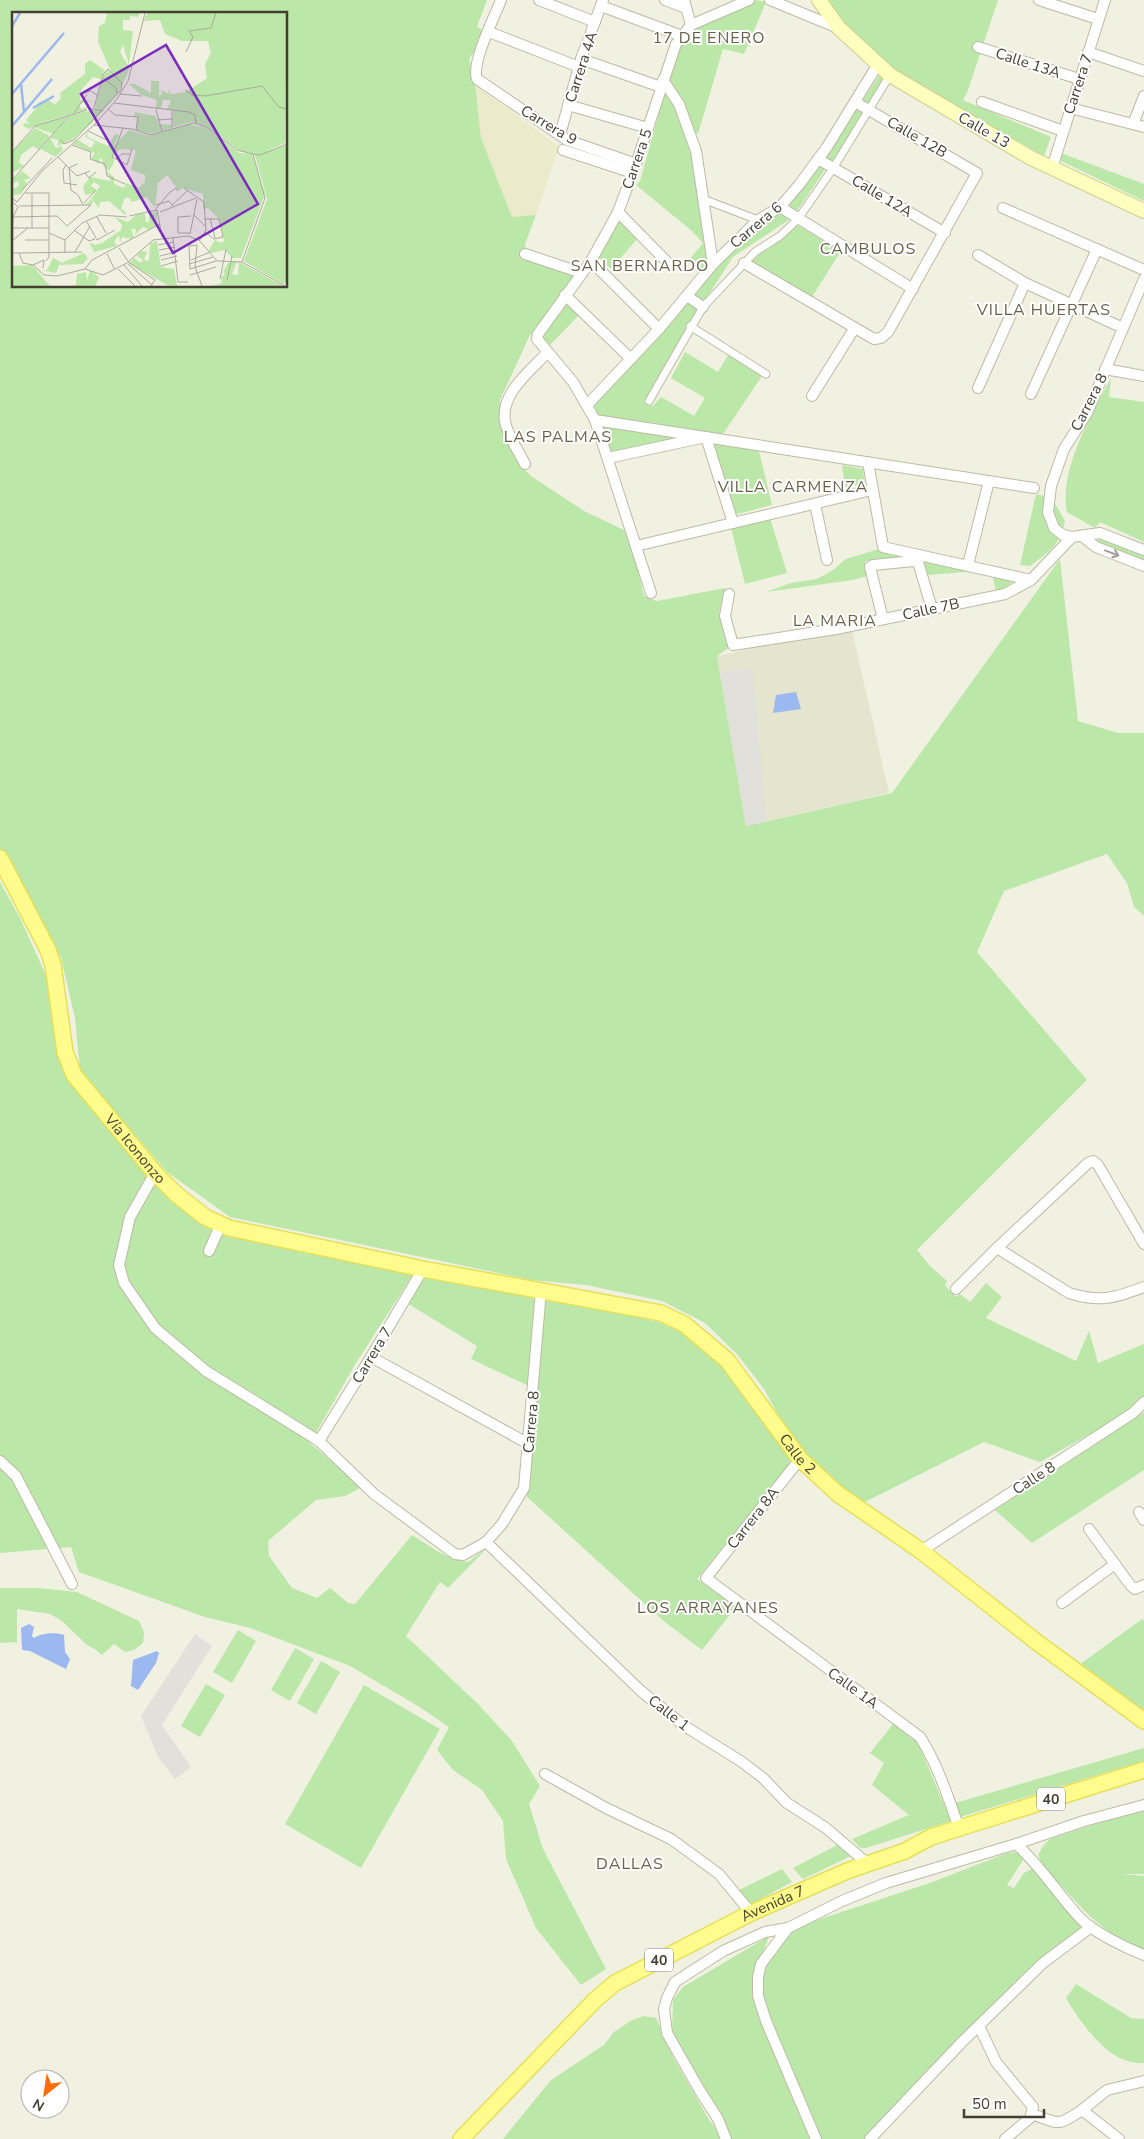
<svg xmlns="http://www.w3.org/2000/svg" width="1144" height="2139" viewBox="0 0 1144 2139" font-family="'Nunito Sans',sans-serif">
	<rect width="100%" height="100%" fill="#f1f1e2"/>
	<!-- residential -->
	<polygon fill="#e5e4cf" points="851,626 889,793 746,826 717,656"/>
	<!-- education -->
	<polygon fill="#ebeacb" points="475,84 559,147 536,215 512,218 481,138"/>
	<!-- green -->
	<g fill="#bbe7a8" fill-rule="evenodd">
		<path d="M0,0H487L477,27L488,33L469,59L475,84L481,138L512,217L536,215L525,244L526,250L581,270L562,292L529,337L500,400V421L523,468L531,476L584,511L624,530L634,554L644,596L657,601L725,588L719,613L733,645L717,656L746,826L892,793L1060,559L1078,721L1118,733H1144V916L1134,907L1127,883L1107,854L1004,891L977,952L1087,1080L917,1250L929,1265L947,1281L945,1285L956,1297L960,1294L970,1302L986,1283L1002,1297L986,1318L1076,1361L1089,1331L1098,1363L1144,1344V1397L1127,1413L1040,1462L984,1442L865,1502L840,1487L804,1452L789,1435L764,1389L737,1354L705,1323L662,1301L586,1285L532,1280L230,1217L167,1172L80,1071L75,1018L61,958L0,848ZM14,14H286V286H14Z"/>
		<polygon points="757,0 766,2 744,54 723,49 698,134 693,131 682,100 670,80 681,43 696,27"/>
		<polygon points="827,0 998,0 967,93 963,100 1051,137 1044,156 902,75 865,45 834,13"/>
		<polygon points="880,74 886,78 869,105 862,102"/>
		<polygon points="665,92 678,108 689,137 710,265 704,273 689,260 703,243 692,231 636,185 640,181"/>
		<polygon points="858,107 866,112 832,161 825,157"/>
		<polygon points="1061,153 1144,184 1144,201 1059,160"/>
		<polygon points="819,164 826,168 795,214 786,208"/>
		<polygon points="780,210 790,219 733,257 702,305 690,295 738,242"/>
		<polygon points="617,219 639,237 611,269 598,257"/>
		<polygon points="794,223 841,251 812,297 742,260"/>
		<polygon points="687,299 699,308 644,402 653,406 661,397 694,416 705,398 671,378 685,352 718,372 729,354 762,376 723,434 599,416 594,405"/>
		<polygon points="565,300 581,313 548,347 540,340"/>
		<path d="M1111,378L1109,397L1144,402V542L1100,522L1095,528L1067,512C1058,472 1092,413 1111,378Z"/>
		<polygon points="601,424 693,437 615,454 609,452"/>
		<polygon points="712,442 759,451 772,505 734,515"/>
		<polygon points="842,465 863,469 865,484 845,487"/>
		<path d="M1036,494L1052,498L1065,521C1058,548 1051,550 1030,566L1020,565Z"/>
		<polygon points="770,518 787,573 745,584 731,528"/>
		<polygon points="1100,535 1144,554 1144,562 1096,545"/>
		<polygon points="885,547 1022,575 1004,589 996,592 991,570 927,575 924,565 914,556 865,561 867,576 853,580 766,592 791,583 817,579 833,570 846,559"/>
		<path d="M0,882L20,918L44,971L53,997L73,1081L223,1232L414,1273L356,1363L310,1443L362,1487L345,1496L316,1500L268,1541L269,1556L292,1588L317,1598L330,1588L348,1603L355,1604L412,1535C430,1546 447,1560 468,1562L489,1546L448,1588L440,1582L406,1636L478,1704L512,1741L540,1786L529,1804L543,1849L606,1969L581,1985L536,1928L506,1859L503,1821L482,1790L453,1770L437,1750L449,1727L418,1706L350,1666L250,1628L205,1617L79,1572L71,1547L0,1553Z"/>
		<polygon points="426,1276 537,1298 529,1386 471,1359 477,1346 407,1303"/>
		<polygon points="545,1300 581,1302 661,1323 685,1334 724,1365 776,1439 794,1459 697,1579 736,1607 702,1650 666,1623 527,1497"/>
		<polygon points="1144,1412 1144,1470 1032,1543 995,1510"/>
		<polygon points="0,1588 39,1588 77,1592 139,1621 144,1632 143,1643 134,1650 125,1652 114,1644 102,1655 95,1649 87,1645 62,1621 50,1614 17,1609 17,1642 0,1643"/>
		<polygon points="1142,1619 1144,1621 1144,1713 1079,1665"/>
		<polygon points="238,1630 256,1641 232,1683 213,1672"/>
		<polygon points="295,1648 314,1659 290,1701 271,1690"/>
		<polygon points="321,1661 340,1672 316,1714 297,1703"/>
		<polygon points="206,1684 225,1695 200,1737 181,1726"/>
		<polygon points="364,1685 440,1729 361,1868 285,1824"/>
		<polygon points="894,1723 918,1743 951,1821 866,1848 860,1848 852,1839 909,1815 872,1785 884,1763 870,1753"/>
		<polygon points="1144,1748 1144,1761 960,1817 955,1803"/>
		<path d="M1144,1808V1874H1121L1144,1876V1950C1110,1937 1091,1919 1067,1892C1056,1881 1044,1869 1038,1855L1043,1846L1050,1839Z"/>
		<polygon points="839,1844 851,1856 803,1879 793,1868"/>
		<polygon points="1016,1852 1025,1857 1007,1885 1014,1888 1024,1873 1035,1867 1086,1927 867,2139 819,2139 769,2021 762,1996 761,1979 765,1966 789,1934 808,1923 930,1883 1007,1853"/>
		<polygon points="782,1869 792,1882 745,1907 737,1891"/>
		<polygon points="769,1936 754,1979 811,2139 730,2139 672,2033 673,2000 683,1987"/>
		<path d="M1076,1984L1131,2018L1144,2019V2063C1139,2063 1133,2063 1128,2061C1103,2055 1079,2020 1066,1998Z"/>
		<polygon points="644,2016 656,2018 674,2059 708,2118 720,2135 721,2139 503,2139 551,2080 604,2045 614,2032 632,2020"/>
	</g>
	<!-- parking -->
	<g fill="#e1e0db">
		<polygon points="752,668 767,821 746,826 720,673"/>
		<polygon points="195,1634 212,1646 162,1725 191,1767 175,1779 158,1757 141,1716"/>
	</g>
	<!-- water -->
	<g fill="#9bb8f1">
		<polygon points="796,692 801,709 773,713 776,695"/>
		<path d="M29,1624L34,1627L32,1636L34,1638C41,1633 56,1632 64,1635L65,1652L70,1659L66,1669L30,1651L22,1650L21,1628Z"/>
		<polygon points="157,1651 159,1653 156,1663 138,1690 131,1686 133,1660"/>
	</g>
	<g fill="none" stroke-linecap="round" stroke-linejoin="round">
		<defs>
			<g id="pedestrian">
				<polyline points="703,199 758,220"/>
				<polyline points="690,326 766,374"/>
				<polyline points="649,401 703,307 755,252 780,236 798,219 834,167 890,75"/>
			</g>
			<g id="minor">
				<path d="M501,0C494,18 471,63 477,79L567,140L636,164"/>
				<polyline points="539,0 595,22"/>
				<polyline points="665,0 686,8"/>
				<polyline points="684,0 691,25"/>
				<polyline points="770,0 838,28"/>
				<polyline points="1039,0 1098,19"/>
				<polyline points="601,6 682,36"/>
				<polyline points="489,32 579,67"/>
				<polyline points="978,47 1079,79"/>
				<polyline points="1088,52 1144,71"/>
				<polyline points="581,59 661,87"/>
				<polyline points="663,80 679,104 696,151 713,264"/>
				<polyline points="982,102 1063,131"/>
				<polyline points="568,105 648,128"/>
				<polyline points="1070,108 1144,127"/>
				<polyline points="1133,124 1144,96"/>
				<polyline points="560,135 581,59 603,0"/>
				<polyline points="563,150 633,173"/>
				<polyline points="818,159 945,233"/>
				<polyline points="1052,168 1105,0"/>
				<polyline points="780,207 913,289"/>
				<polyline points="1003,208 1144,270"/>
				<polyline points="618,212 668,263"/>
				<polyline points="525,254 582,273"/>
				<polyline points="978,255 1025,283 1123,328"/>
				<polyline points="591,261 659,329"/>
				<polyline points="744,263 874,339 881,338 888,332 977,173 855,102"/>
				<polyline points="1144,279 1087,413 1064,449 1051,486 1048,512 1054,528 1063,535 1072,537 1100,533 1144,550"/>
				<polyline points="565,295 631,359"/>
				<polyline points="687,296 703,307"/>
				<polyline points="1105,369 1144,376"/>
				<polyline points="978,388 1025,283"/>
				<polyline points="1031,394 1097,249"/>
				<polyline points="812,396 854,329"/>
				<polyline points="588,404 659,329 713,264 758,220 780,207 799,185 827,147 878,64"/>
				<polyline points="595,420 1034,488"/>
				<polyline points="608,458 706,437 733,523"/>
				<polyline points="868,462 883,547 1031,580"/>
				<path d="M525,464C518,450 507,435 505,421C500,394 531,370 547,353"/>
				<polyline points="815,504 827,560"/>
				<polyline points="1082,536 1096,547 1144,566"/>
				<polyline points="636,546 872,490"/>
				<polyline points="968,565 989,481"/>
				<polyline points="651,593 595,420 573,382 537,339 538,334 591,261 618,212 636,164 676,44 691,25 749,0"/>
				<polyline points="729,594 725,616 733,645 836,629 1005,594 1031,580 1072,537"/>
				<polyline points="883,619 870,567 873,565 914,561 918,562 932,609"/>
				<polyline points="155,1173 130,1217 119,1265 124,1283 155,1328 206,1371 319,1441 374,1494 455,1554 463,1555 486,1542 502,1524 524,1488 541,1290"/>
				<path d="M997,1248L1069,1293C1100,1303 1115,1298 1144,1287"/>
				<polyline points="209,1251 220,1226"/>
				<polyline points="956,1289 997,1248 1088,1163 1093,1161 1098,1165 1144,1244"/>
				<polyline points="371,1357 527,1443"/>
				<polyline points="319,1441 371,1357 423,1269"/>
				<path d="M800,1459L706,1578L920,1737C938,1765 948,1797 959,1828"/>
				<polyline points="0,1461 16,1476 72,1584"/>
				<polyline points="1139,1512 1144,1520"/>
				<polyline points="1089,1529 1131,1586 1135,1589 1144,1585"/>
				<polyline points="486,1542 641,1691 683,1725 742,1762 763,1778 787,1803 826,1828 868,1864"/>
				<polyline points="921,1551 1133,1413 1144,1402"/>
				<polyline points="1062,1603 1115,1564"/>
				<polyline points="545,1774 606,1808 671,1839 719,1874 751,1913"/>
				<path d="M1016,1844C1041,1866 1058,1895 1081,1919C1095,1933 1126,1948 1144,1955"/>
				<polyline points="788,1928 761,1964 758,1977 758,1996 766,2021 816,2139"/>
				<polyline points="979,2026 996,2062 1033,2107 1030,2118 1005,2139"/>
				<polyline points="1082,2110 1107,2090 1144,2081"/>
				<path d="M1032,2114C1060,2124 1057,2127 1082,2110L1119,2139"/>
				<polyline points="726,2139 718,2119 700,2091 667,2033 664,2009 667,1998 675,1982 723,1951 765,1932 788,1928 842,1901 886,1883 1016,1844 1084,1821 1144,1805"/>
				<polyline points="870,2139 962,2042 1043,1963 1091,1927"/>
			</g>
			<polyline id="secondary" points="819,0 839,28 890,75 1031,158 1144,211"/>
			<g id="primary">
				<path id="s1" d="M0,858L48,950L53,965L65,1052L74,1075L155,1173L176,1194L205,1217L229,1228L423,1269L661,1313L684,1324L727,1360L800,1459L838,1494L921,1551L1034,1640L1144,1721"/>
				<path id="s2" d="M461,2139L595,2000L615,1983L751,1913L847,1871L905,1851L931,1837L1144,1770"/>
			</g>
		</defs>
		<!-- pedestrian casing -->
		<use href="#pedestrian" stroke="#bdbaa4" stroke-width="9"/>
		<!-- minor casing -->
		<use href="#minor" stroke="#bdbaa4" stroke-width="12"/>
		<!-- secondary casing -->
		<use href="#secondary" stroke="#cfcf8e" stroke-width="16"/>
		<!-- primary casing -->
		<use href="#primary" stroke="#e6df5b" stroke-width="18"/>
		<!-- pedestrian -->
		<use href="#pedestrian" stroke="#fff" stroke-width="7"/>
		<!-- minor -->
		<use href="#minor" stroke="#fff" stroke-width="10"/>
		<!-- secondary -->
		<use href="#secondary" stroke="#feffbe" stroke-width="14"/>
		<!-- primary -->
		<use href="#primary" stroke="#fffc8d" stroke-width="15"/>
	</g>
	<!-- one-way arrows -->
	<defs><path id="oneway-shaft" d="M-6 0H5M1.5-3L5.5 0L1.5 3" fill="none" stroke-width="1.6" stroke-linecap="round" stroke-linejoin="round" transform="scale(1.25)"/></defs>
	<use stroke="#a1a098" href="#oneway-shaft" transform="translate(1112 553) rotate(21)"/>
	<g text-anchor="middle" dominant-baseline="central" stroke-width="4" stroke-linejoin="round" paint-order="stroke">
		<!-- shield labels -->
		<g fill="#fff" stroke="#7b7970" stroke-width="1">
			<rect x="1037" y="1787.5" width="28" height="23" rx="4"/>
			<rect x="645" y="1948.5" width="28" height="23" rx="4"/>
		</g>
		<g font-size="14" font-weight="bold" fill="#434032">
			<text x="1051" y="1799">40</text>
			<text x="659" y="1960">40</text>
		</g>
		<!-- street labels -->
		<g font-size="15" fill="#434032" stroke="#fff">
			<text transform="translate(1028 63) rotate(18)">Calle 13A</text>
			<text transform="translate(581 67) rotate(-72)">Carrera 4A</text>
			<text transform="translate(1078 84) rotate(-72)">Carrera 7</text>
			<text transform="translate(549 125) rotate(31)">Carrera 9</text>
			<text transform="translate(984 130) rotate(30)">Calle 13</text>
			<text transform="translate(917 137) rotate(30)">Calle 12B</text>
			<text transform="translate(637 159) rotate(-71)">Carrera 5</text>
			<text transform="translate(882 196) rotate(31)">Calle 12A</text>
			<text transform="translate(756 225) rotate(-40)">Carrera 6</text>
			<text transform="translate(1089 402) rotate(-63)">Carrera 8</text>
			<text transform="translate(931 609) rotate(-12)">Calle 7B</text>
			<text stroke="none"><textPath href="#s1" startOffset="328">Vía Icononzo</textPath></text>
			<text transform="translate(372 1355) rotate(-59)">Carrera 7</text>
			<text transform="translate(531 1422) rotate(-85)">Carrera 8</text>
			<text stroke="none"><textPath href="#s1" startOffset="1092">Calle 2</textPath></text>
			<text transform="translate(1034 1478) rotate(-33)">Calle 8</text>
			<text transform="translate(753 1518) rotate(-52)">Carrera 8A</text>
			<text transform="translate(853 1688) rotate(36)">Calle 1A</text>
			<text transform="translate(669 1713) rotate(38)">Calle 1</text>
			<text stroke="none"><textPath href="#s2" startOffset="396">Avenida 7</textPath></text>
		</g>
		<!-- neighbourhood labels -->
		<g font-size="16" letter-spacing="1" fill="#666149" stroke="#fff">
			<text x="709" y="38">17 DE ENERO</text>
			<text x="868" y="249">CAMBULOS</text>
			<text x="640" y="266">SAN BERNARDO</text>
			<text x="1044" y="310">VILLA HUERTAS</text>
			<text x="558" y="437">LAS PALMAS</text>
			<text x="793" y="487">VILLA CARMENZA</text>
			<text x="835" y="621">LA MARIA</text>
			<text x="708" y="1608">LOS ARRAYANES</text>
			<text x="630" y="1864">DALLAS</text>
		</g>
	</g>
	<!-- overview -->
	<g transform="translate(12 12)">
		<rect width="275" height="275" fill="#f1f1e2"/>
		<path d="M95,1H128L126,5L118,4V8H111V18L121,19L117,53L111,33L108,40L117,55L116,61L106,81L83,108L77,98L86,97L83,96L91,62L96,58L101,64L86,30L87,14L93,11ZM135,1H275L273,131L246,143L228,139L196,116L181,110L161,115V99L155,97L159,88H151L149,96L143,98L145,88L129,83L117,72H123L139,81V69H147V83H142H150L149,78L157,82L156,77L159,82L174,80L195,66L193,52L199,41L196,29H170L153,22L148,8L132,9ZM78,48L92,58L89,67L81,65L69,78L68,88L81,89L67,92L69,97L75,95L74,98L31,110L17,117L11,114L12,111L18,112L14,108L27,93L26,91L36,87L43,93L49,86L48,81L73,62V52ZM77,99L82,109L61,127L46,134V128L38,126L59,103ZM123,100L143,104L147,112L160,113L159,116L138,122L124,118L126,105L122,104ZM56,104L41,122L22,115L33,110ZM177,112L194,116L227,141L240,142L253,182L229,246H220L213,238L199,241L197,238L203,228L209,231L212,229L208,208L196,196L191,197V182L171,176L167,179L155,163L146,171L143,196L135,185L120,190L116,185L112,187L109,197L114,200L113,203L97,189L88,190L87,196L80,187L81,192H73L77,190L88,174L82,170L79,174L84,177L82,181L73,183L71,174L78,165L99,169L94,159L102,165V172L112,176L114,171L127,176L133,169V163L119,158L124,138L108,137L102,143L101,135L102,151L97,159L89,151L91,148L88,146L87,152L79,146L83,141L61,132L66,128L79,136L83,130L73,125L76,120L75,125L96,134L103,122L107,123L102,134L117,118L137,124ZM23,116L38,124L27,138L21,134L9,143L7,151L13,154L0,161V140ZM38,126L44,136L49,134L51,138L43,145L29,137ZM275,133V269L271,272L232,249L255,187L243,143ZM10,159L19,166L12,168L15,171L9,182L2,183L0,177L7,174L6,169L0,172V168ZM146,194L144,213L137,218L131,215L123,223L124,217H119L122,225L119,227L110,225L108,231L107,223L102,230L105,234L82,240L77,230L83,233L90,231L109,218L110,213L103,205L116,210L125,202H133L134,210H137V201L145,200ZM145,229L149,255L162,257L165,274L155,273L117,251L122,246L129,251L131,248L125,244L129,239L135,240L132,248L137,249L138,231ZM72,241L76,246L71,252L47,253L44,261L30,258H35L41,246L50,251ZM225,249L220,262L226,263L227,250L271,274H200L210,271L209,265L213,262L211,260L216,251ZM20,253L38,274H0V254ZM78,258L87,265L83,274H57L64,273L65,262L74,260L75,269Z" fill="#bbe7a8"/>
		<path fill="none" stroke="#9bb8f1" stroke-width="2.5" d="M0,14L8,1M0,82L52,21M21,96L42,84M12,100L40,67M0,114L12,100L9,72"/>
		<path fill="none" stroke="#abaa9c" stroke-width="1" d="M174,40L181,25L177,19L199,16L204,1M91,66L104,76L105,81M173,78L181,83L193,84L250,74L267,95L275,97M70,81L79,79L86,84M108,82L129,84M102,91L177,100L183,103L184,112M76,96L91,99M96,97L103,103L126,105L124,118M144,98L150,119M62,101L75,82M145,108L160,107M82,113L120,117L138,123L182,111L194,115L225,138L241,142L253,186L230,250M111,116L100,145L115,153L120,137M160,116V99M76,119L97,129M49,128L52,132L62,128L109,78L110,71L96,57L91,62L82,96M60,133L79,140L78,147L93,152L95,164L113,172M0,140L23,114L75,98M241,142L248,143L275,132M46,145L57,156L59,178L66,183L71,193M104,147L110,142H118M65,152L57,156L65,164L78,159M54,153L51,158L52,171L65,173M73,161L77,166L84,160M0,168L58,103M172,176L192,190L194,218L187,229M10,178L40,146M13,181H37V245L34,249M20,182V216M0,186L5,190L31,158L82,113L105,87L116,69L133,1M72,191L84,178M144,193L157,189L161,194M160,193L175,179M7,194L79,193M143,198L157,181L164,176L166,179M148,200L184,186M182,203L193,214M117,204L145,198L150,225M1,205L45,204L55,214L79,193M85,205L94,221M198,206L203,226M192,207H207L211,225L202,227L193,220M75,210L85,228L103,218M1,216H37M62,218L77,229L83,227M37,221L53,228M178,221H166V205L179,204M178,222L185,187M161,226L166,270H176M1,228L16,216M13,228H37M146,233L162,230M185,233L177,234L178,257L204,249M185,233L183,255L190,274M107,236L116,249M147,238L163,235M63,240L78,214M0,241H7L11,251L21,253L32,263L45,264L73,257L91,263L115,251L141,228L176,224L187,228L205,249L230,250L273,274M7,241L70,240M53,241V228L70,211L88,203L115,205M95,242L103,258M148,244L164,240M0,248L1,205L6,195L2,191M149,248L165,244M179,248L198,240M116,250L143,268L139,274M116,252L140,273M177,252L201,245M21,253L32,248L31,256M112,253L130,274M149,254L166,249M73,257L80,248L148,212M106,257L123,274M178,263L204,255M208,267L214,237M215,268L220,244"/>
		<path fill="#7b2cbf" fill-opacity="0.15" stroke="#7b2cbf" stroke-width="2.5" d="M154,33L246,192L161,241L69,82Z"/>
		<rect width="275" height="275" fill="none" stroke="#434032" stroke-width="2.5"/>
	</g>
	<!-- north arrow -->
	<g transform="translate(45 2094) rotate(210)"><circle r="24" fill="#ffffff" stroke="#b4b3ad"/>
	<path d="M0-4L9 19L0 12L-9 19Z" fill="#ff6e0b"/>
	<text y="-8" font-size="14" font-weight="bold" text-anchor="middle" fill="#434032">N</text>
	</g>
	<!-- scale -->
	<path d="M964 2109v8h80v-8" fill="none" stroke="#434032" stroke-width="2.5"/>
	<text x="972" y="2109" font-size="15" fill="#434032" stroke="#ffffff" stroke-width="4" paint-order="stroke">50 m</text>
</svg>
